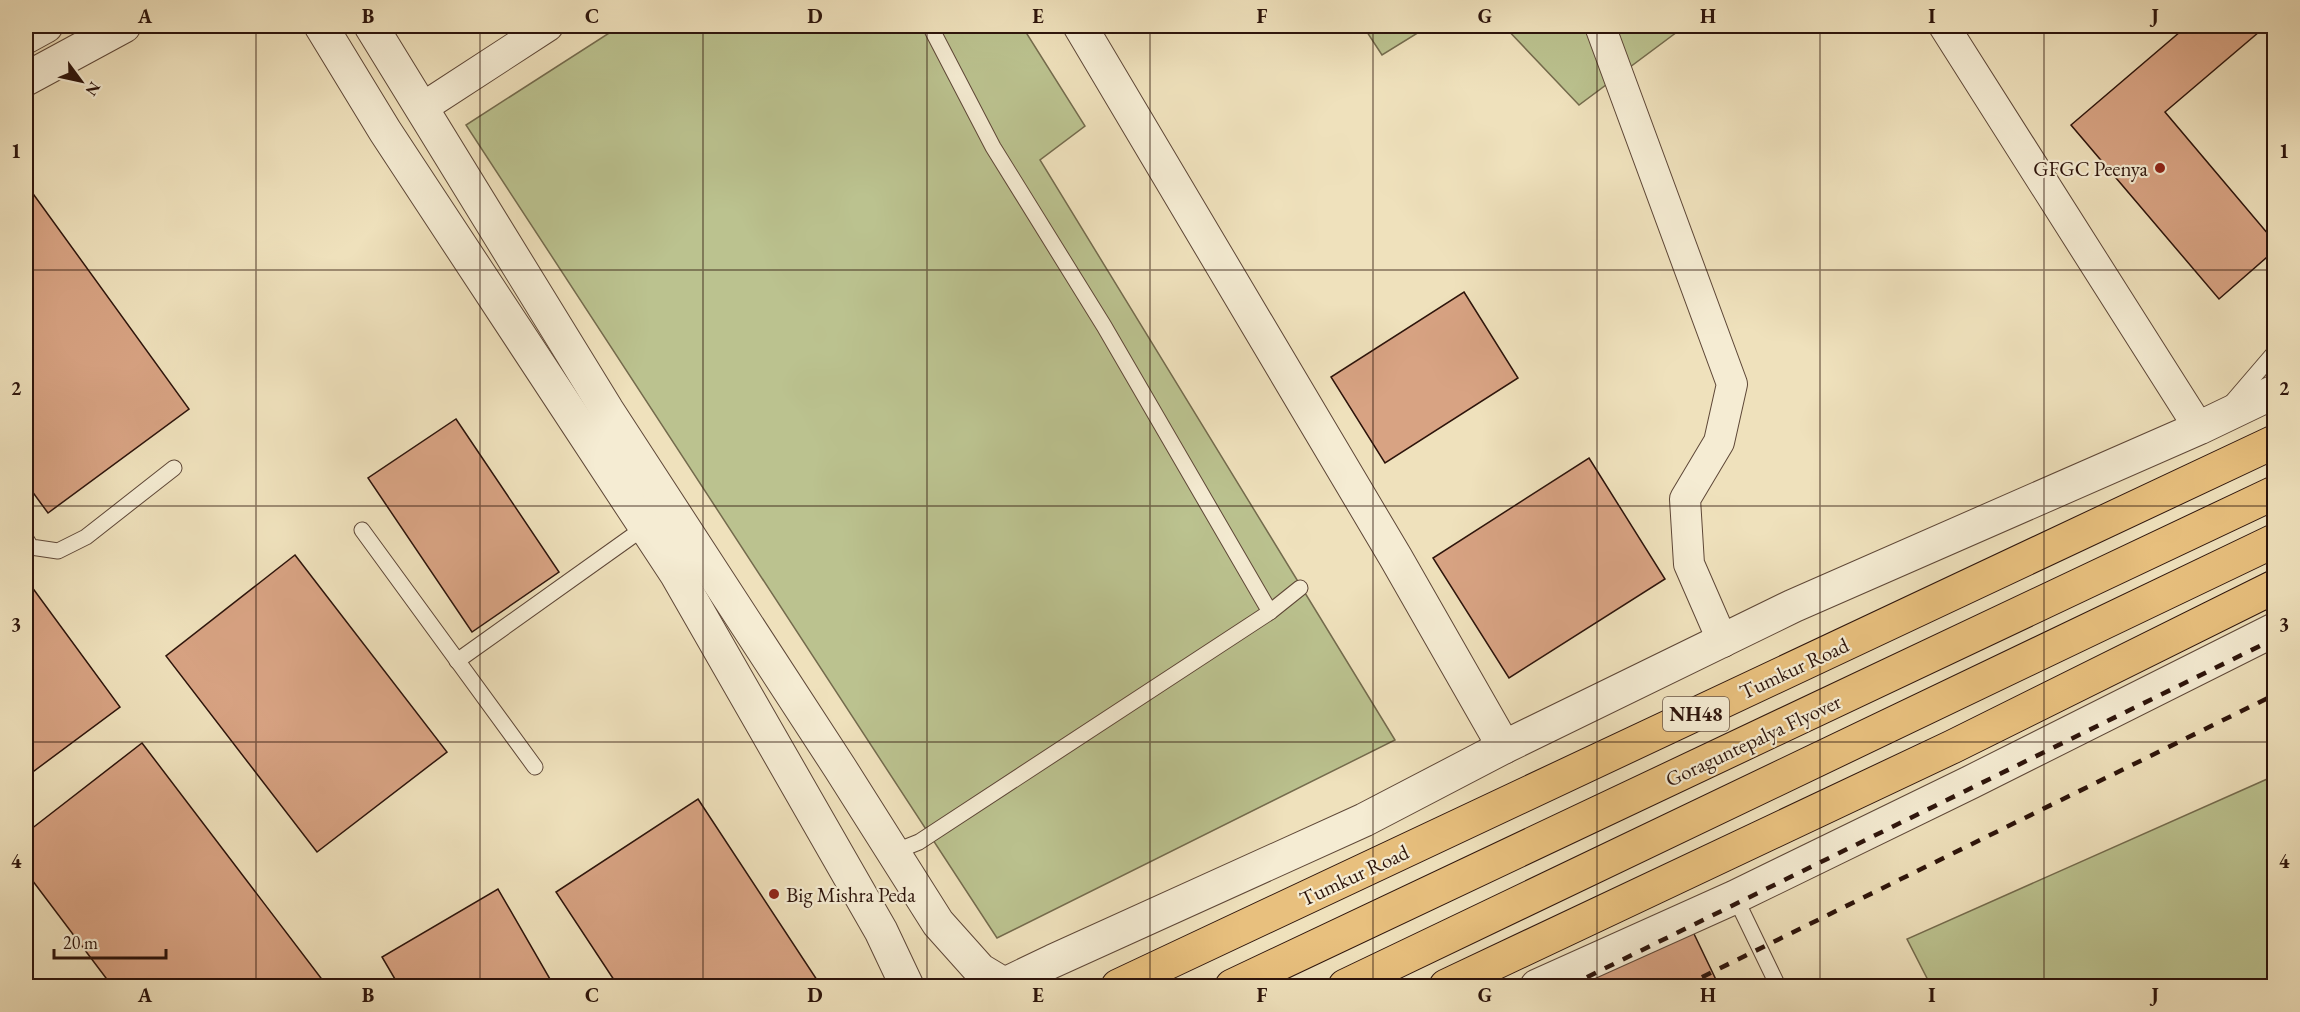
<svg xmlns="http://www.w3.org/2000/svg" width="2300" height="1012" viewBox="0 0 2300 1012" font-family="'EB Garamond',serif">
	<rect width="100%" height="100%" fill="#efe1bc"/>
	<filter id="stains"><feTurbulence type="fractalNoise" baseFrequency=".00333" numOctaves="4"/><feColorMatrix values="0 0 0 0 .2 0 0 0 0 .09 0 0 0 0 .02 0 0 0 .5 -.17"/></filter>
	<radialGradient id="worn" r=".72"><stop offset=".6" stop-color="#630" stop-opacity="0"/><stop offset="1" stop-color="#630" stop-opacity=".3"/></radialGradient>
	<!-- green -->
	<g fill="#bbc28f" stroke="#746b4d" stroke-width="1.5">
		<polygon points="620,26 1022,26 1085,126 1040,160 1395,740 997,938 466,125"/>
		<polygon points="1363,26 1429,26 1382,55"/>
		<polygon points="1504,26 1685,26 1579,105"/>
		<polygon points="2274,776 2274,986 1931,986 1907,939"/>
	</g>
	<!-- building -->
	<g fill="#d8a383" stroke="#2d140b" stroke-width="1.5">
		<polygon points="2187,26 2266,26 2165,112 2274,241 2274,251 2219,299 2071,125"/>
		<polygon points="26,184 189,409 48,513 26,483"/>
		<polygon points="1464,292 1518,378 1385,463 1331,377"/>
		<polygon points="456,419 559,572 472,632 368,478"/>
		<polygon points="1589,458 1665,579 1509,678 1433,558"/>
		<polygon points="295,555 447,752 317,852 166,656"/>
		<polygon points="26,579 120,707 26,777"/>
		<polygon points="142,743 327,986 112,986 26,872 26,833"/>
		<polygon points="698,799 821,986 618,986 556,892"/>
		<polygon points="498,889 554,986 399,986 382,957"/>
		<polygon points="1683,911 1719,986 1529,986"/>
	</g>
	<g fill="none" stroke-linecap="round" stroke-linejoin="round">
		<defs>
			<g id="service">
				<polyline points="930,26 993,147 1104,326 1270,612"/>
				<polyline points="2232,402 2274,353"/>
				<polyline points="362,530 535,767"/>
				<polyline points="26,539 31,547 58,551 86,537 174,468"/>
				<polyline points="457,661 645,527"/>
				<polyline points="894,852 919,842 1270,612 1300,588"/>
				<polyline points="1735,897 1778,986"/>
			</g>
			<g id="minor">
				<polyline points="1600,26 1732,384 1719,442 1685,499 1689,564 1723,642"/>
				<polyline points="1944,26 2199,428"/>
				<polyline points="422,108 548,26"/>
			</g>
			<g id="tertiary">
				<polyline points="321,26 385,131 677,575 881,931 907,986"/>
				<polyline points="371,26 607,410 840,768 938,923 980,970 1005,985"/>
				<polyline points="1080,26 1396,558 1504,747"/>
				<polyline points="26,37 46,26"/>
				<polyline points="26,79 124,26"/>
				<polyline points="1001,986 1053,961 1364,820 1504,747 1793,606 2199,428 2274,392"/>
				<polyline points="1537,986 1735,897 1971,782 2274,630"/>
			</g>
			<g id="trunk">
				<polyline points="1118,986 2274,442"/>
				<polyline points="1446,986 1952,747 2274,587"/>
			</g>
			<g id="motorway">
				<polyline points="1232,986 2274,493"/>
				<polyline points="1345,986 2274,541"/>
			</g>
		</defs>
		<!-- service casing -->
		<use href="#service" stroke="#5e4737" stroke-width="17"/>
		<!-- minor casing -->
		<use href="#minor" stroke="#5e4737" stroke-width="32"/>
		<!-- tertiary casing -->
		<use href="#tertiary" stroke="#5e4737" stroke-width="35"/>
		<!-- trunk casing -->
		<use href="#trunk" stroke="#2d140b" stroke-width="35"/>
		<!-- motorway casing -->
		<use href="#motorway" stroke="#2d140b" stroke-width="35"/>
		<!-- service -->
		<use href="#service" stroke="#f5ecd3" stroke-width="15"/>
		<!-- minor -->
		<use href="#minor" stroke="#f5ecd3" stroke-width="30"/>
		<!-- tertiary -->
		<use href="#tertiary" stroke="#f5ecd3" stroke-width="33"/>
		<!-- trunk -->
		<use href="#trunk" stroke="#e8c07e" stroke-width="33"/>
		<!-- motorway -->
		<use href="#motorway" stroke="#e8c07e" stroke-width="33"/>
		<!-- rail -->
		<g stroke="#2d140b" stroke-width="4.5" stroke-dasharray="10 10" stroke-linecap="butt">
			<polyline points="1569,986 2274,639"/>
			<polyline points="1684,986 2274,695"/>
		</g>
	</g>
	<!-- grid -->
	<path fill="none" stroke="#2d140b" stroke-width="1.5" stroke-opacity="0.55" d="M256,26V986M480,26V986M703,26V986M927,26V986M1150,26V986M1373,26V986M1597,26V986M1820,26V986M2044,26V986M26,270H2274M26,506H2274M26,742H2274"/>
	<!-- markers -->
	<g fill="#8f2418" stroke="#f5ecd3" stroke-width="2">
		<circle cx="2160" cy="168" r="6"/>
		<circle cx="774" cy="894" r="6"/>
	</g>
	<g text-anchor="middle" dominant-baseline="central" stroke-width="4.5" stroke-linejoin="round" paint-order="stroke">
		<!-- shield labels -->
		<rect fill="#f5ecd3" stroke="#695547" stroke-width="1.5" x="1663" y="697" width="66" height="34" rx="4.5"/>
		<g font-size="20" font-weight="bold" fill="#2d140b">
			<text x="1696" y="714">NH48</text>
		</g>
		<!-- poi labels -->
		<g font-size="21" fill="#2d140b" stroke="#f5ecd3" text-anchor="end">
			<text x="2148" y="168">GFGC Peenya</text>
			<text x="786" y="894" text-anchor="start">Big Mishra Peda</text>
		</g>
		<!-- street labels -->
		<g font-size="21" fill="#2d140b" stroke="#f5ecd3">
			<text transform="translate(1794 668) rotate(-25)">Tumkur Road</text>
			<text transform="translate(1753 740) rotate(-25)">Goraguntepalya Flyover</text>
			<text transform="translate(1354 875) rotate(-25)">Tumkur Road</text>
		</g>
	</g>
	<!-- margin -->
	<rect width="2300" height="1012" fill="none" stroke="#efe1bc" stroke-width="66"/>
	<!-- north arrow -->
	<g transform="translate(81 81) rotate(123)" stroke="#f5ecd3" stroke-width="4.5" paint-order="stroke">
	<path d="M0-4.5L10 22L0 15L-10 22Z" fill="#2d140b"/>
	<text y="-9" font-size="16" font-weight="bold" text-anchor="middle" fill="#2d140b">N</text>
	</g>
	<!-- scale -->
	<path d="M54 949v9h112v-9" fill="none" stroke="#2d140b" stroke-width="3"/>
	<text x="63" y="949" font-size="18" fill="#2d140b" stroke="#f5ecd3" stroke-width="4.5" paint-order="stroke">20 m</text>
	<rect x="33" y="33" width="2234" height="946" fill="none" stroke="#2d140b" stroke-width="2"/>
	<g font-size="20" text-anchor="middle" font-weight="bold" fill="#2d140b">
		<text x="145" y="23">A</text>
		<text x="368" y="23">B</text>
		<text x="592" y="23">C</text>
		<text x="815" y="23">D</text>
		<text x="1038" y="23">E</text>
		<text x="1262" y="23">F</text>
		<text x="1485" y="23">G</text>
		<text x="1708" y="23">H</text>
		<text x="1932" y="23">I</text>
		<text x="2155" y="23">J</text>
		<text x="16" y="158">1</text>
		<text x="2284" y="158">1</text>
		<text x="16" y="395">2</text>
		<text x="2284" y="395">2</text>
		<text x="16" y="631">3</text>
		<text x="2284" y="631">3</text>
		<text x="16" y="868">4</text>
		<text x="2284" y="868">4</text>
		<text x="145" y="1002">A</text>
		<text x="368" y="1002">B</text>
		<text x="592" y="1002">C</text>
		<text x="815" y="1002">D</text>
		<text x="1038" y="1002">E</text>
		<text x="1262" y="1002">F</text>
		<text x="1485" y="1002">G</text>
		<text x="1708" y="1002">H</text>
		<text x="1932" y="1002">I</text>
		<text x="2155" y="1002">J</text>
	</g>
	<rect width="100%" height="100%" filter="url(#stains)"/>
	<rect width="100%" height="100%" fill="url(#worn)"/>
</svg>
